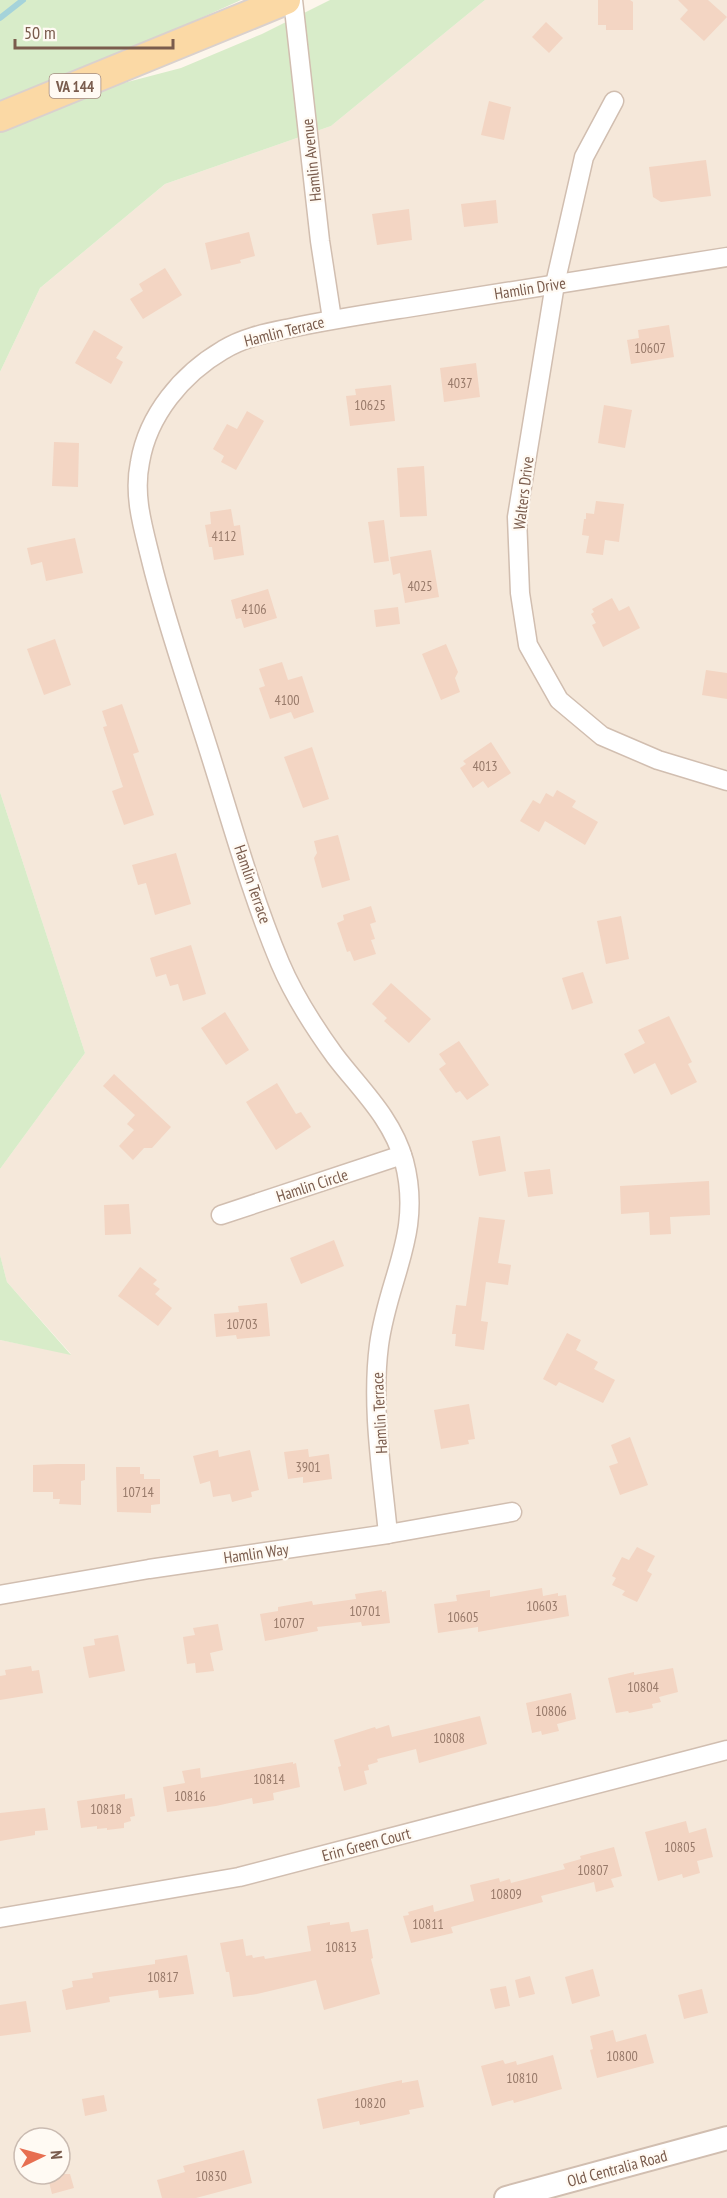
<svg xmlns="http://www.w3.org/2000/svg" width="727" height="2198" viewBox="0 0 727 2198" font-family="'PT Sans Narrow',sans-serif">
	<rect width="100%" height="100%" fill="#fdf6ec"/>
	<!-- residential -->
	<path fill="#f5e8da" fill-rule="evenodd" d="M485,0H727V2198H0V1340L71,1354L7,1282L0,1255V1169L85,1053L0,792V372L40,288L165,184L331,126ZM24,2138H60V2174H24Z"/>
	<!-- green -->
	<g fill="#d8ecc9">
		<polygon points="0,0 241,0 114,57 0,102"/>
		<polygon points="330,0 485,0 331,126 165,184 40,288 0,372 0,129 93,91 181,68 262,34"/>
		<polygon points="0,792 85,1053 0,1169"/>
		<polygon points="0,1255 7,1282 71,1355 0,1340"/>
	</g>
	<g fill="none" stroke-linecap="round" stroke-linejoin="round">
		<!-- stream -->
		<polyline stroke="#a5d3da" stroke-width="6" points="0,18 23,0"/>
	</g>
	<!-- building -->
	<g fill="#f3d5c3">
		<polygon points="598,0 630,0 633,2 633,30 606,30 606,25 598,25"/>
		<polygon points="678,0 708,0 727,17 704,41 680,19 688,10"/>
		<polygon points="546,22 563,38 549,53 532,37"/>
		<polygon points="489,101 511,107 504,140 481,135"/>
		<polygon points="706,160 711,196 661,202 653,197 649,167"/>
		<polygon points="496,200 498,223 464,227 461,204"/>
		<polygon points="409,209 412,240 377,245 372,214"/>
		<polygon points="249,232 255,256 240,260 241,263 211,270 205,243"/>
		<polygon points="165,268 182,295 143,319 130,299 143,291 139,284"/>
		<polygon points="669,325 674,357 631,364 627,340 639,338 638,330"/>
		<polygon points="94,330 123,347 116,358 123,362 111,384 75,363"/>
		<polygon points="476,363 480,397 444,402 440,368"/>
		<polygon points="391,385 395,421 350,426 346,396 356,395 355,389"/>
		<polygon points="604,405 632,410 625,448 598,443"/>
		<polygon points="247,411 264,421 236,470 221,462 224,456 213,449 227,424 237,429"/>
		<polygon points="54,442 79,443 78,487 52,486"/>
		<polygon points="424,466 427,516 400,517 397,468"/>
		<polygon points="596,501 624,504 619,542 605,540 603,555 586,553 589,536 582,535 584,519 586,519 586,513 594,514"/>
		<polygon points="231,509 234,526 240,525 244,555 214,560 212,547 209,547 205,525 211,524 210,512"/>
		<polygon points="384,520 389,561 374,563 368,522"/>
		<polygon points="75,538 83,573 46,581 42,562 31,565 27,548"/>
		<polygon points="431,550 439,597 405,603 400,573 393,575 390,557"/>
		<polygon points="268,589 277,618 244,628 241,618 236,619 231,600"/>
		<polygon points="612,598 619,611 629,606 640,628 603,647 592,625 596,623 591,614 594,612 592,609"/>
		<polygon points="398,607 400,624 376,627 374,610"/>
		<polygon points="55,639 71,685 44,695 27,649"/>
		<polygon points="446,644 458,672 455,678 460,692 441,700 422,654"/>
		<polygon points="282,662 288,680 302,676 314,712 294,719 291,712 270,719 259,688 265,686 259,669"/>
		<polygon points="706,670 727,673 727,699 702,695"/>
		<polygon points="122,704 139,752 133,754 154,815 124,825 112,791 123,787 103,727 107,726 102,711"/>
		<polygon points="491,742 511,773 488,788 483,781 473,788 460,768 466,764 463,761"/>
		<polygon points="312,747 329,799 303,808 284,757"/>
		<polygon points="557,790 576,801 572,807 598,822 585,845 545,821 539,832 520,821 533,800 540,804 546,793 553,797"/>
		<polygon points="338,835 350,880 322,888 314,858 317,853 314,841"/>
		<polygon points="176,853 191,904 155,915 146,883 138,885 132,865"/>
		<polygon points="371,906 376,922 370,924 375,939 371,940 376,954 354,961 350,951 347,952 337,923 344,920 343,915"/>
		<polygon points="621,916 629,959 606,964 597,921"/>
		<polygon points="191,945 206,994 183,1001 178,984 170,986 166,974 156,977 150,958"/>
		<polygon points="583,972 593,1003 572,1010 562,978"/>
		<polygon points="391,983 431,1019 409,1043 384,1021 387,1018 372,1004"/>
		<polygon points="225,1012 249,1050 226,1065 201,1028"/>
		<polygon points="669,1016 692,1062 688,1064 697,1082 671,1095 655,1063 634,1074 624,1054 645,1043 638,1030"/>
		<polygon points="459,1041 489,1085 467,1100 460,1091 456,1093 439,1069 446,1064 439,1054"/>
		<polygon points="114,1074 171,1127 152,1148 144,1148 133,1160 119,1146 134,1130 127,1124 135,1115 103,1086"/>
		<polygon points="277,1083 296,1114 301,1112 311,1127 276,1150 246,1102"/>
		<polygon points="500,1136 506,1171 479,1176 472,1141"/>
		<polygon points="550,1169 553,1194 528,1197 524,1172"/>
		<polygon points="709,1181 710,1215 670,1217 671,1234 650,1235 649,1212 621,1214 620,1186"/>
		<polygon points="129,1204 131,1234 105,1235 104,1205"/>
		<polygon points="479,1217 505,1220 498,1263 511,1265 508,1285 486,1282 481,1321 488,1322 484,1350 455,1346 456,1334 452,1334 456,1305 466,1306"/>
		<polygon points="334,1240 344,1266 301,1284 290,1258"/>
		<polygon points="140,1267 157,1280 153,1284 160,1289 155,1294 172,1308 158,1326 118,1296"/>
		<polygon points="267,1303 270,1336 237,1339 236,1335 216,1337 214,1314 239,1312 238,1306"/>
		<polygon points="567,1333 581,1340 576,1350 598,1362 594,1369 615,1380 603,1403 559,1382 556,1386 543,1379"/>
		<polygon points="469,1404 475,1439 468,1440 469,1444 441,1449 434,1410"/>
		<polygon points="630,1437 648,1485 620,1495 609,1466 618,1463 611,1445"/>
		<polygon points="308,1449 309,1457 329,1454 332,1479 303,1483 303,1477 288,1479 284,1452"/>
		<polygon points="218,1450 219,1457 250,1450 259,1490 251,1492 252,1497 232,1502 230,1494 213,1497 210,1481 200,1484 193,1456"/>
		<polygon points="57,1464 85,1464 85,1480 81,1481 81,1505 59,1504 60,1499 53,1499 53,1492 33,1492 33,1465"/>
		<polygon points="116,1467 140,1467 140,1474 144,1474 144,1479 160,1479 160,1504 151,1505 151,1513 117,1512"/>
		<polygon points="637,1547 655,1556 647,1571 652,1574 637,1602 622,1595 625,1591 612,1585 616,1578 612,1576 622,1557 629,1560"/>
		<polygon points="542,1588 543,1596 558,1593 558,1596 566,1595 569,1616 478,1632 478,1627 438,1633 434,1604 457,1601 456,1595 490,1590 490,1597"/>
		<polygon points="382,1590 382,1592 386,1591 390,1623 362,1626 361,1622 317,1627 318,1631 265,1641 260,1614 278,1611 278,1607 312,1601 313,1605 356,1599 355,1594"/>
		<polygon points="218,1624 223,1650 210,1653 214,1671 196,1673 195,1663 187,1664 183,1637 195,1635 193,1628"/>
		<polygon points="118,1635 125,1671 89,1678 83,1647 95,1645 94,1639"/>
		<polygon points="31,1666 32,1671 39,1670 43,1693 0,1700 0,1676 6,1675 5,1670"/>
		<polygon points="673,1668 678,1692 659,1697 661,1702 652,1704 653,1708 629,1713 628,1711 616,1713 608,1678 634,1672 634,1675"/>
		<polygon points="571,1693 576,1719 557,1724 559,1731 542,1735 541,1731 532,1733 526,1703"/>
		<polygon points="480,1716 487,1744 419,1763 416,1749 377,1759 378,1762 368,1765 369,1770 364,1771 367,1784 344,1791 338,1767 341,1766 334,1740 375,1727 376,1729 389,1725 392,1737"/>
		<polygon points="293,1762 293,1764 296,1763 300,1787 273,1793 274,1800 253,1804 252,1798 216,1806 167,1812 163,1787 185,1783 182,1771 200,1768 201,1778"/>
		<polygon points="125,1794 125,1799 132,1798 135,1816 130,1817 131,1821 124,1823 124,1828 107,1830 107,1828 97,1829 97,1826 81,1828 77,1801"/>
		<polygon points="45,1808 48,1830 35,1831 35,1835 0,1841 0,1813"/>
		<polygon points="686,1821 689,1833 706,1828 713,1857 697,1861 700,1873 683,1878 682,1874 658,1881 645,1832"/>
		<polygon points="614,1847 622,1876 611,1879 614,1887 596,1892 594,1882 541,1896 543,1902 451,1927 453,1933 411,1943 403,1916 409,1915 408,1912 433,1905 434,1912 474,1901 470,1885 499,1878 500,1882 510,1879 511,1883 565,1869 563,1864 581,1859 580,1856"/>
		<polygon points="330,1922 330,1925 349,1922 351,1932 368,1929 373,1958 371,1959 380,1994 324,2010 316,1980 257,1994 233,1997 229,1972 226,1972 220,1943 243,1939 246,1956 252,1955 253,1958 264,1956 265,1959 311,1951 307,1926"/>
		<polygon points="187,1955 194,1994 159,1998 158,1990 109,1997 110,2002 66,2010 62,1990 73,1987 72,1981 93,1978 92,1973 155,1964 155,1960"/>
		<polygon points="593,1969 600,1996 572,2004 565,1977"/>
		<polygon points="530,1976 535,1994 519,1998 515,1980"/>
		<polygon points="506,1986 510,2006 495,2009 490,1989"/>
		<polygon points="702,1989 708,2013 684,2019 678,1995"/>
		<polygon points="26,2001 31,2032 0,2036 0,2005"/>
		<polygon points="613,2030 616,2042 646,2034 654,2063 597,2078 590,2050 593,2049 590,2036"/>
		<polygon points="553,2055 562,2089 514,2103 513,2100 492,2106 481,2066 503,2060 505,2064 516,2061 517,2065"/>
		<polygon points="402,2080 402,2083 418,2080 424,2107 409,2110 410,2114 360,2125 359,2121 323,2129 317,2099"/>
		<polygon points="104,2095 107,2111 85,2116 82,2099"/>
		<polygon points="244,2150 252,2183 196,2198 162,2198 157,2180 185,2172 183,2166"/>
		<polygon points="47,2174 70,2174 74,2188 52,2194"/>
	</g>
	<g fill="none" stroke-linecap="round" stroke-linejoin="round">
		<defs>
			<g id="minor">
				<polyline points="293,0 320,241 332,319"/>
				<polyline points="614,101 584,157 555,284 517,517 520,593 528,645 559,700 602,736 658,760 727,781"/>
				<polyline points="221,1215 402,1155"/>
				<path d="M388,1534C382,1472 371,1407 379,1345C388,1277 423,1233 404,1161C392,1118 361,1090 335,1056C314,1027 294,996 280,963C249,889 228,809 203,732C185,675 165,618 151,560C143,527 133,496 140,462C148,415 182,374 223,350C244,337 267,333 291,328C329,320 368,314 406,308C513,291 620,274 727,257"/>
				<polyline points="0,1595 149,1569 388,1534 512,1512"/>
				<polyline points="0,1918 239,1877 727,1750"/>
			</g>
			<polyline id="tertiary" points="506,2198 727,2138"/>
			<polyline id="primary" points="0,117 286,0"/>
		</defs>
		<!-- minor casing -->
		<use href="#minor" stroke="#d1beb0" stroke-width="21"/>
		<!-- tertiary casing -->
		<use href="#tertiary" stroke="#d1beb0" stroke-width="26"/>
		<!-- primary casing -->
		<use href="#primary" stroke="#dad1cd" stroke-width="32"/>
		<!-- minor -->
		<use href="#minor" stroke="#fff" stroke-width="18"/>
		<!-- tertiary -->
		<use href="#tertiary" stroke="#fff" stroke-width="22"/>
		<!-- primary -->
		<use href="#primary" stroke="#fbd9a5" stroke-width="28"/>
	</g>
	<g text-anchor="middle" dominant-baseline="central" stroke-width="4.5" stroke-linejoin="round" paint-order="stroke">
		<!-- number labels -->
		<g font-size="14" fill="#987a6a">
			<text x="650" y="348">10607</text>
			<text x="460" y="383">4037</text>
			<text x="370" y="405">10625</text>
			<text x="224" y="536">4112</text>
			<text x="420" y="586">4025</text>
			<text x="254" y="609">4106</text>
			<text x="287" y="700">4100</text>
			<text x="485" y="766">4013</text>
			<text x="242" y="1324">10703</text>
			<text x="308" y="1467">3901</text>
			<text x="138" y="1492">10714</text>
			<text x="542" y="1606">10603</text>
			<text x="365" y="1611">10701</text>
			<text x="463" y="1617">10605</text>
			<text x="289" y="1623">10707</text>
			<text x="643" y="1687">10804</text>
			<text x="551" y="1711">10806</text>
			<text x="449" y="1738">10808</text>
			<text x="269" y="1779">10814</text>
			<text x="190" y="1796">10816</text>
			<text x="106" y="1809">10818</text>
			<text x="680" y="1847">10805</text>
			<text x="593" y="1870">10807</text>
			<text x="506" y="1894">10809</text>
			<text x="428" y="1924">10811</text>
			<text x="341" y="1947">10813</text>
			<text x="163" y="1977">10817</text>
			<text x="622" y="2056">10800</text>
			<text x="522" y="2078">10810</text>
			<text x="370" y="2103">10820</text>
			<text x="211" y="2176">10830</text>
		</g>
		<!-- shield labels -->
		<rect fill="#fffaf3" stroke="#a28b7f" stroke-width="1.5" x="49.5" y="74" width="51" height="24" rx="4.5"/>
		<g font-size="15" font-weight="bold" fill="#7a5c4d">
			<text x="75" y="86">VA 144</text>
		</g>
		<!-- street labels -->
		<g font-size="16" fill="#7a5c4d" stroke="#fffaf3">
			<text transform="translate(311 160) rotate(-96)">Hamlin Avenue</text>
			<text transform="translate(530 288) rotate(-9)">Hamlin Drive</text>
			<text transform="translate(284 331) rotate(-14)">Hamlin Terrace</text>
			<text transform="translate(523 493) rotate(-83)">Walters Drive</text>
			<text transform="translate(253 884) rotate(71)">Hamlin Terrace</text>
			<text transform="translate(312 1185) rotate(-18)">Hamlin Circle</text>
			<text transform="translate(379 1413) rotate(-93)">Hamlin Terrace</text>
			<text transform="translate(256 1553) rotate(-8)">Hamlin Way</text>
			<text transform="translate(366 1844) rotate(-15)">Erin Green Court</text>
			<text transform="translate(617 2168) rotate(-15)">Old Centralia Road</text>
		</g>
	</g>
	<!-- north arrow -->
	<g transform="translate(42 2156) rotate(85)"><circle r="28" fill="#fffaf3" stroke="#cabbb1" stroke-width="1.5"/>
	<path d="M0-4.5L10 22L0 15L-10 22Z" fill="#e76f51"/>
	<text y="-9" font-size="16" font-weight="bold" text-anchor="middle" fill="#7a5c4d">N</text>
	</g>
	<!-- scale -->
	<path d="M15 39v9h158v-9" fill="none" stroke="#7a5c4d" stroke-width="3"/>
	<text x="24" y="39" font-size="18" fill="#7a5c4d" stroke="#fffaf3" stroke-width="4.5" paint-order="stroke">50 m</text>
</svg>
